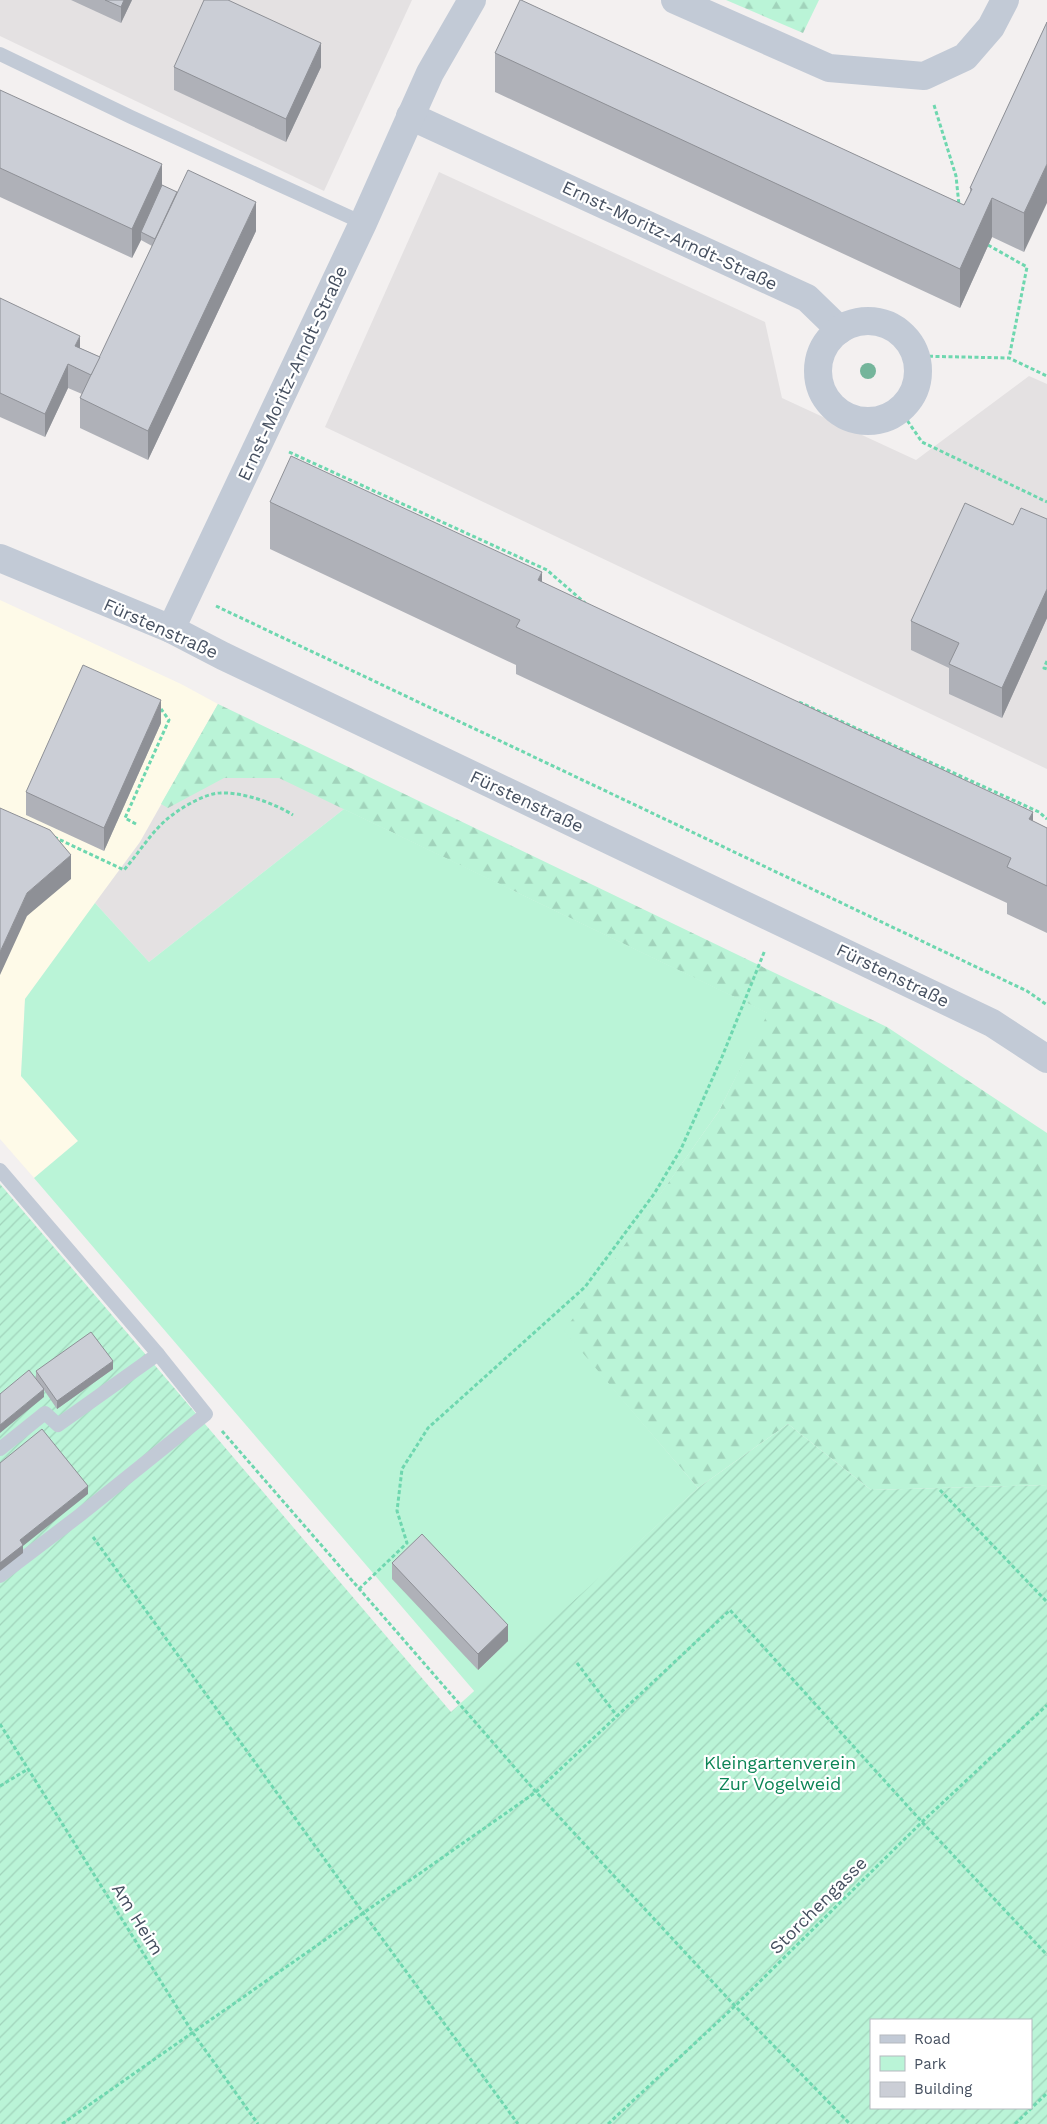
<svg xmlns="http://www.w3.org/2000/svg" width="1047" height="2124" viewBox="0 0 1047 2124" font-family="'Work Sans',sans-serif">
	<defs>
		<pattern id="forest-firs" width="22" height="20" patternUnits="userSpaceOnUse" patternTransform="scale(1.25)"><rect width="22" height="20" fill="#baf4d7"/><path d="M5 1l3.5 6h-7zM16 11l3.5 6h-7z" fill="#a1d3bb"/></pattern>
		<pattern id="garden-furrows" width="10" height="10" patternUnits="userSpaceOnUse" patternTransform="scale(1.25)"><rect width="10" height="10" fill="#baf4d7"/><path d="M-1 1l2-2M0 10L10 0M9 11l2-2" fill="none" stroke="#a1d3bb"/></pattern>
	</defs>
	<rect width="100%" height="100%" fill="#f3f0f0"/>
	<!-- commercial -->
	<polygon fill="#fefae8" points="0,600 181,684 218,704 140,842 25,999 21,1076 78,1141 34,1178 0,1139"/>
	<!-- education -->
	<g fill="#e4e1e2">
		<polygon points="0,0 412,0 324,191 0,36"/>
		<polygon points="439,172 765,322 782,398 916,460 1029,376 1047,384 1047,769 325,427"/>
		<polygon points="218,704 344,809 149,962 95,903 140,842"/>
	</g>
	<!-- forest -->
	<g fill="url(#forest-firs)">
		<polygon points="726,0 819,0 803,33"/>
		<polygon points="218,704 887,1027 1047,1133 1047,1485 871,1490 788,1424 698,1488 563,1331 719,1111 767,1013 279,778 224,778 168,808 161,804"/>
	</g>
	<!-- park -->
	<polygon fill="#baf4d7" points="344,809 768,1013 719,1111 564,1331 698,1488 475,1692 34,1178 78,1141 21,1076 25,999 95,903 149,962"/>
	<!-- garden -->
	<path fill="url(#garden-furrows)" fill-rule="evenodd" d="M0,1184L451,1712L698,1488L788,1424L871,1490L1047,1485V2124H0ZM871,2020H1031V2108H871Z"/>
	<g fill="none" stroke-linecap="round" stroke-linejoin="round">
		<!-- path -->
		<g stroke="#6ed7af" stroke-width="3" stroke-dasharray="4 2.5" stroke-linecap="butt">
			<polyline points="934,105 956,176 959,205"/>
			<polyline points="988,245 1027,267 1009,358"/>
			<polyline points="916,356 1009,358 1047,376"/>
			<polyline points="900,410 922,442 1047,502"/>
			<polyline points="289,452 547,570 585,603"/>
			<polyline points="216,606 1027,991 1047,1005"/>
			<polyline points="1047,661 1044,668 1047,669"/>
			<polyline points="799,702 1039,812 1047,819"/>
			<polyline points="136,824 125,818 169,720 161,709"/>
			<path d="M54,837L124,870C138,854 150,834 166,820C177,810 205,793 220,793C243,792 274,803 293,815"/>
			<polyline points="222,1431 536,1792 735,2006 850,2124"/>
			<polyline points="940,1490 1047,1602"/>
			<polyline points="93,1537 364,1914 518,2124"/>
			<polyline points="359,1589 407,1543 397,1511 402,1469 428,1428 585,1287 654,1194 681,1149 722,1057 765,950"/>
			<polyline points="577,1663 617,1716"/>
			<polyline points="0,1724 193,2033 258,2124"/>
			<polyline points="0,1786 28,1769"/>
			<polyline points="62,2124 536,1792 730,1610 922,1822 1047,1955"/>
			<polyline points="608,2124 735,2006 922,1822 1047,1705"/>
			<polyline points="1015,2124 1047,2093"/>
		</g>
		<!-- lane -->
		<g stroke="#c2cad6" stroke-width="14">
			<polyline points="0,54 131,117 363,223"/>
			<polyline points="0,1170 158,1354 206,1414 80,1515 0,1576"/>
			<polyline points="0,1449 45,1413 58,1425 158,1354"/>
		</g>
		<!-- street -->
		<g stroke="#c2cad6" stroke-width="28">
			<polyline points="675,0 829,68 924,76 965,57 991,27 1005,0"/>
			<polyline points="410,116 807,298 840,330"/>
			<circle cx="868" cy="371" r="50"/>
			<polyline points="0,558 171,629 223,656 992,1023 1047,1059"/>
			<polyline points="171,629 363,223 430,73 472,0"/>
		</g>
	</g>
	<!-- trees -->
	<circle fill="#74b59b" cx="868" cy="371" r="8"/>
	<!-- wall -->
	<g fill="#afb1b8">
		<polygon points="71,0 132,0 121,23"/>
		<polygon points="1047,22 1024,252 992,237 960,308 495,92 495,53 964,205 970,192 970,188"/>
		<polygon points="174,67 321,67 286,142 174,90"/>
		<polygon points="0,90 162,185 256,231 148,460 80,428 80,398 82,394 68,388 45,437 0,417 0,298 80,348 100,357 152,246 141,240 132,258 0,197"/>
		<polygon points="270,502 542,582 1047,828 1047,933 1007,914 1007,903 516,674 516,665 270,549"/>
		<polygon points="1047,519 1047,618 1002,718 949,694 949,668 911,650 911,621 1013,525"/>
		<polygon points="161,723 104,851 26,815 26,792"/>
		<polygon points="113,1369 57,1409 44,1390 44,1397 36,1379 36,1371"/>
		<polygon points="392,1563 508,1641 478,1670 392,1579"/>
	</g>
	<!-- shaded-wall -->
	<g fill="#8e9096">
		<polygon points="124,0 132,0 121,23 121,7"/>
		<polygon points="321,43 321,67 286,142 286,119"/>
		<polygon points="162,164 162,193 141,232 141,240 132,258 132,229"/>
		<polygon points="1047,164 1047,203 1024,252 1024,213"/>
		<polygon points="992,198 992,237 960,308 960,269"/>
		<polygon points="256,202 256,231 148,460 148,431"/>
		<polygon points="80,336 80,359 75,369 75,346"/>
		<polygon points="68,364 68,388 45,437 45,414"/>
		<polygon points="542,572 542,619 538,580"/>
		<polygon points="1047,589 1047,618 1002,718 1002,688"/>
		<polygon points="161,700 161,723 104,851 104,828"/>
		<polygon points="1033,812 1033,858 1029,819"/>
		<polygon points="71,855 71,879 27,916 0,975 0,952 27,893"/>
		<polygon points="113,1361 113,1369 57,1409 57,1401"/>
		<polygon points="44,1389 44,1397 0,1433 0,1425"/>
		<polygon points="88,1486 88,1494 23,1546 23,1553 0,1571 0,1563 20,1540"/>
		<polygon points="508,1625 508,1641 478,1670 478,1654"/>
	</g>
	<!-- building -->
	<g fill="#cbced6" stroke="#8e9096">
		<polygon points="105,0 124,0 121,7"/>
		<polygon points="204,0 228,0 321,43 286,119 174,67"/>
		<polygon points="520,0 521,0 964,205 972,189 970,188 1047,22 1047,164 1024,213 992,198 960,269 495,53"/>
		<polygon points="0,90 162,164 132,229 0,168"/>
		<polygon points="188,170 256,202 148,431 80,398"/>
		<polygon points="162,185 177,192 155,239 141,232"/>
		<polygon points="0,298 80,336 75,346 100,357 91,375 68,364 45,414 0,393"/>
		<polygon points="291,456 542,572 538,580 1033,812 1029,819 1047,828 1047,886 1007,867 1011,858 516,627 520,620 270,502"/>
		<polygon points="965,503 1013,525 1021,508 1047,519 1047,589 1002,688 949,664 959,643 911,621"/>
		<polygon points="83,665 161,700 104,828 26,792"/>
		<polygon points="0,808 50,830 71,855 27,893 0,952"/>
		<polygon points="91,1332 113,1361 57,1401 36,1371"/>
		<polygon points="29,1370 44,1389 0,1425 0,1394"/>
		<polygon points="42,1429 88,1486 20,1540 23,1545 0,1563 0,1463"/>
		<polygon points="422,1534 508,1625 478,1654 392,1563"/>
	</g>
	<g text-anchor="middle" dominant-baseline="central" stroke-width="4.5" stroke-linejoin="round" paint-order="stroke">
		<!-- street labels -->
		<g font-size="18" fill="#465060" stroke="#fff">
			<text transform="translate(670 235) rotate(25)">Ernst-Moritz-Arndt-Straße</text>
			<text transform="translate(292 373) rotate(-65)">Ernst-Moritz-Arndt-Straße</text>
			<text transform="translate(161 628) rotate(24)">Fürstenstraße</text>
			<text transform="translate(527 801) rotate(25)">Fürstenstraße</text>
			<text transform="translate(893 975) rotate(26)">Fürstenstraße</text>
			<text transform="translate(818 1905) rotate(-45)">Storchengasse</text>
			<text transform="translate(138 1919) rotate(58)">Am Heim</text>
		</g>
		<!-- park labels -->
		<g font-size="18" fill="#0c8556" stroke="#fff">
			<text x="780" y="1762">Kleingartenverein<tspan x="780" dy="21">Zur Vogelweid</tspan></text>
		</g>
	</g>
	<!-- legend -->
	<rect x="870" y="2019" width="162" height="90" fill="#ffffff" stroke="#b5b9bf"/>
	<rect x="880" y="2035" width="25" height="8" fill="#c2cad6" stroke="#b5b9bf"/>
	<text x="914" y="2044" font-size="15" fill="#465060">Road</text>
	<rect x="880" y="2056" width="25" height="15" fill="#baf4d7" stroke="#b5b9bf"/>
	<text x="914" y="2069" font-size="15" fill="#465060">Park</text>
	<rect x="880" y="2082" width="25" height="15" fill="#cbced6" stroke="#b5b9bf"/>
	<text x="914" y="2094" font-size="15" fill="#465060">Building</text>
</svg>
